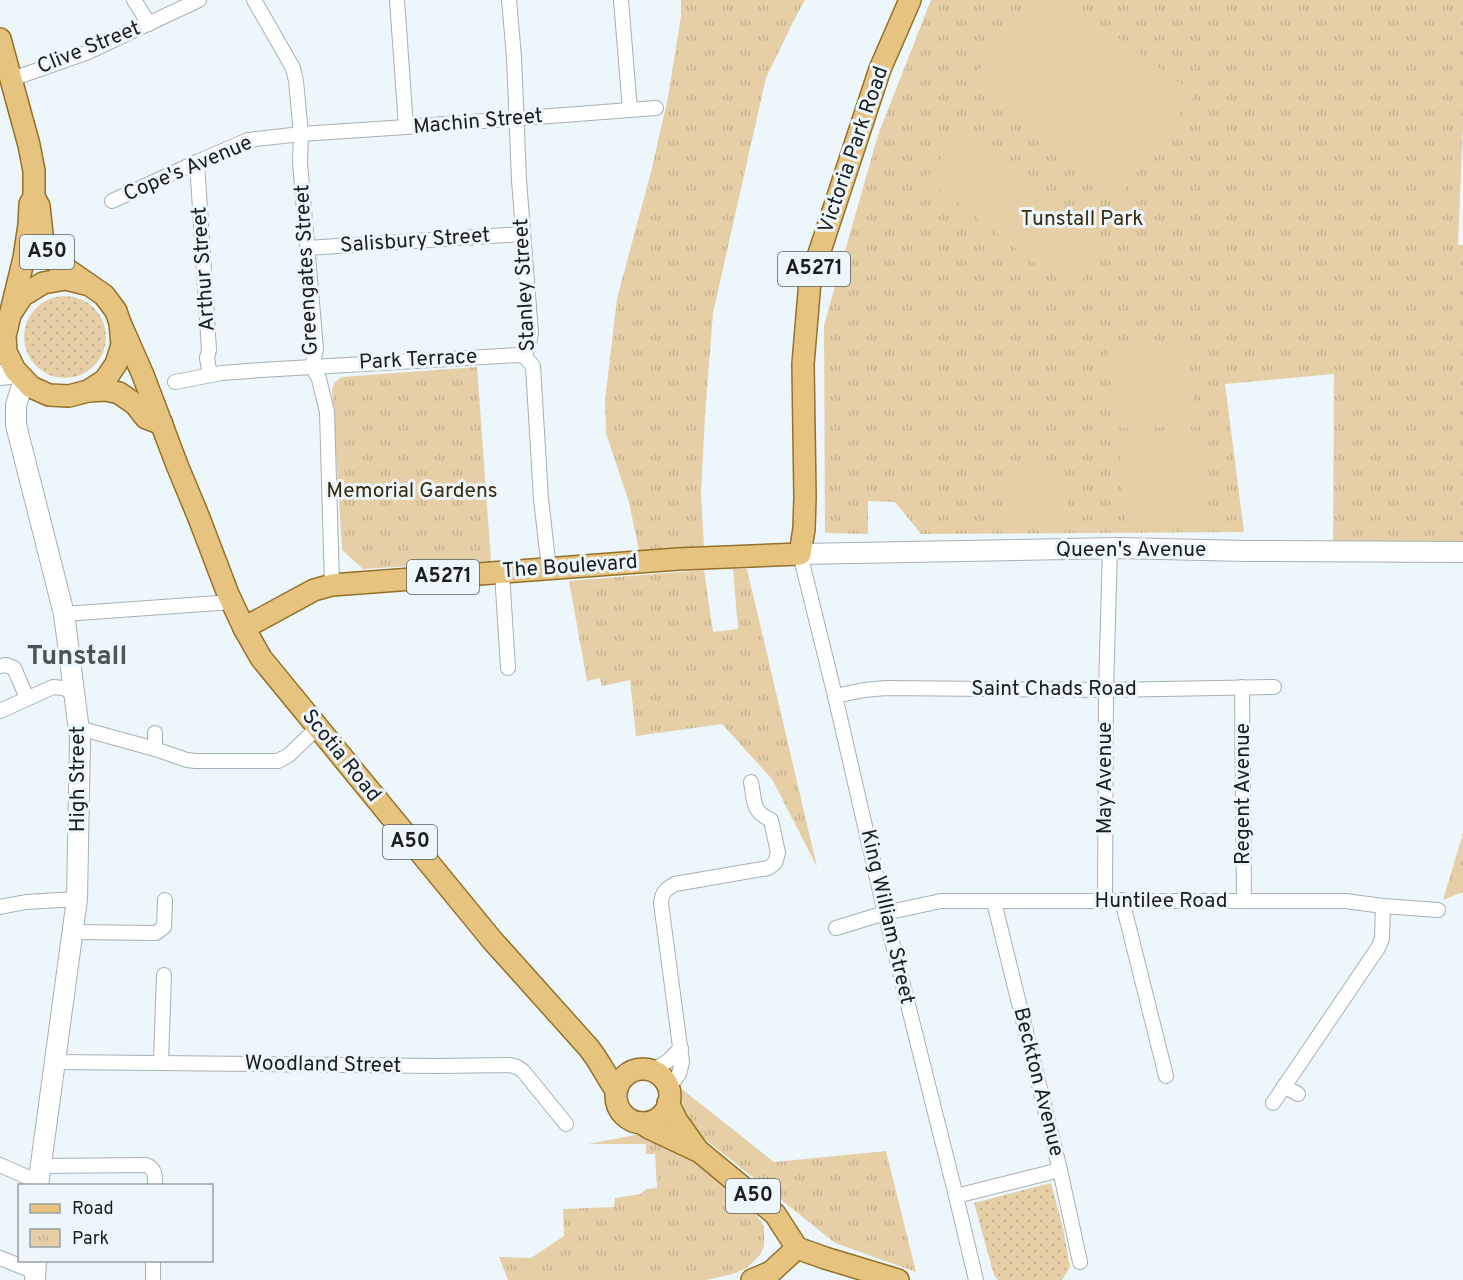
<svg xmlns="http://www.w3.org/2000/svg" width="1463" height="1280" viewBox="0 0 1463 1280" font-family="Overpass,sans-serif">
	<defs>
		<pattern id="grass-dots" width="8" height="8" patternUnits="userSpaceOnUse" patternTransform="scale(1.5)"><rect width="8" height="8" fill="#e6cfa7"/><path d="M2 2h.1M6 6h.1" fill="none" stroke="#c5b18f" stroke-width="1.8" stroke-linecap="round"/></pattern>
		<pattern id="park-tufts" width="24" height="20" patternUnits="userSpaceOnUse" patternTransform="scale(1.5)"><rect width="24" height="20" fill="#e6cfa7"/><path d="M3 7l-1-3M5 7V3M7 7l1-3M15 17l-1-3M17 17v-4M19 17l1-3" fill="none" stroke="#c5b18f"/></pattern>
	</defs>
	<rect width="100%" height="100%" fill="#edf6fb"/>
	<!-- grass -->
	<g fill="url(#grass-dots)">
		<circle cx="65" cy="337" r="41"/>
		<polygon points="1051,1183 1063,1228 1070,1267 1062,1280 998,1280 994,1275 974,1203"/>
	</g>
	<!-- park -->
	<g fill="url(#park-tufts)">
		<polygon points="681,0 805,0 793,22 766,78 713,313 705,415 701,494 704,547 639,551 629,502 606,433 605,400 617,299 652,168 668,97 681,16"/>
		<polygon points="931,0 1463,0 1463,124 1458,245 1463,245 1463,552 1333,547 1334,374 1225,384 1244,532 921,534 895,502 868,501 868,534 825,533 824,325 878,135"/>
		<polygon points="477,367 491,561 363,569 342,550 332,389 335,382 342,377"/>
		<polygon points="733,569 747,569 817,867 772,779 722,724 636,736 630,680 602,686 600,678 587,681 569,581 704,570 713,632 738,629"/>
		<polygon points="1463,833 1463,892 1443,900"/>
		<polygon points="678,1086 774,1162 886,1151 916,1272 835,1243 700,1135 681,1113 678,1099"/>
		<polygon points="641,1134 663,1138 708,1170 755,1213 764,1226 764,1246 760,1255 747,1268 733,1274 706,1280 508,1280 499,1257 531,1258 564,1236 563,1209 614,1207 615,1198 641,1194 646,1189 657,1188 655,1154 646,1154 646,1144 588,1144"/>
	</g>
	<!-- pitch -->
	<g fill="#e6cfa7">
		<polygon points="1031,0 1067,0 1195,94 1120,196 968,84"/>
		<polygon points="961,132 1075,220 1108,244 1075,289 1038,266 926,178"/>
		<polygon points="1188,347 1198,427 1116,428 1108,351"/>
		<polygon points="1201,438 1210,521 1126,522 1118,439"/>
		<polygon points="1064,461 1070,525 1006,525 1005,462"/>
	</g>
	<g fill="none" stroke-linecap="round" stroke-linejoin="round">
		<defs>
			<g id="street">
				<polyline points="134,0 149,24"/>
				<polyline points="254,0 293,68 296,81 301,134 300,163 316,349 312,366 319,379 327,412 332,585"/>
				<polyline points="397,0 406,127"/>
				<polyline points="509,0 514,57 519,180 531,333 529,344 524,356"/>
				<polyline points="621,0 630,110"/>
				<polyline points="12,79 86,53 199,0"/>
				<polyline points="197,162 209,350 207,358 210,375"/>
				<polyline points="112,201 197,162 248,140 301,134 406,127 656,108"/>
				<polyline points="307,248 523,234"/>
				<polyline points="524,356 533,366 541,499 549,569"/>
				<polyline points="175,382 222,373 261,370 518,355 524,356"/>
				<polyline points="800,554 835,696 885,913 956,1196 976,1280"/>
				<polyline points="502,573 508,668"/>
				<polyline points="64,614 232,602"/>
				<polyline points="0,666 6,665 14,668 27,698"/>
				<polyline points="1242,687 1244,901"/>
				<polyline points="835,696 864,690 886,688 1106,690 1274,687"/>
				<polyline points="0,711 53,687 63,688 74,693"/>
				<polyline points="79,728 155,749 187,760 196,761 278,761 289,755 317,728"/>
				<polyline points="155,733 155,749"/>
				<polyline points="1105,900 1106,690 1110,548"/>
				<polyline points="1122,900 1166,1076"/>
				<polyline points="994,902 1060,1170 1080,1262"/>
				<polyline points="0,907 26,902 77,899"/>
				<polyline points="836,928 885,913 941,901 1345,901 1383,906 1438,910"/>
				<polyline points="72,932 156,933 164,927 165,900"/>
				<polyline points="55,1062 437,1066 510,1065 517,1067 523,1071 566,1124"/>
				<polyline points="161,1062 164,975"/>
				<polyline points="653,1071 669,1060 681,1048"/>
				<polyline points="1284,1086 1298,1094"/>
				<path d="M668,1088L679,1074L682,1062L661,903C662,892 666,889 675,884L768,868L775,863L778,853L771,820C751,811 755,801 751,782"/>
				<polyline points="1273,1103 1378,948 1382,939 1383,906"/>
				<polyline points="0,1165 27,1177 38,1178"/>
				<path d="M40,1166L146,1165C156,1169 155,1176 155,1186"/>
				<polyline points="956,1196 1060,1170"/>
				<polyline points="0,1258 35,1272"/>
				<polyline points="153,1280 153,1260"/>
			</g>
			<g id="secondary">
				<polyline points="0,375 17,373"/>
				<polyline points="24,379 16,405 16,425 64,614 80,738 77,899 38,1186"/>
				<polyline points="800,554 1118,548 1246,551 1463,552"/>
				<polyline points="35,1280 36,1260"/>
			</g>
			<g id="primary">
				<polyline points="0,39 29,145 34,171 34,197 39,206 43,243 49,257 104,295 116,311 120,323 122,345 116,364 105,380 88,391 69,396 49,395 31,387 15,370 6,352 5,336 24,258 29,225 30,204 34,197"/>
				<polyline points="13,310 22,296 43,283 66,279 86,284"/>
				<path d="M121,325L143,375L177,465L199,518L228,594L244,628L261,658L492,940L588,1047C599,1060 606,1076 616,1090"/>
				<polyline points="88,391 106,390 119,393 135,404 146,418 162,424"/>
				<polyline points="244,628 314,590 332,585 678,559 800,554 804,529 805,497 803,364 810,281 880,69 910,0"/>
				<circle cx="643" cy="1096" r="27"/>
				<polyline points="668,1103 677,1121 697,1149"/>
				<polyline points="642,1123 649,1128 700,1152 775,1214 797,1248 825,1258 898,1280"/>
				<polyline points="752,1280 771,1272 797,1248"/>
			</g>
		</defs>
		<!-- street casing -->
		<use href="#street" stroke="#a7b0b4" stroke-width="16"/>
		<!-- secondary casing -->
		<use href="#secondary" stroke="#a7b0b4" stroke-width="22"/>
		<!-- primary casing -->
		<use href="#primary" stroke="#947127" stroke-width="24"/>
		<!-- street -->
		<use href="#street" stroke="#fff" stroke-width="14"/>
		<!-- secondary -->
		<use href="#secondary" stroke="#fff" stroke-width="20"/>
		<!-- primary -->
		<use href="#primary" stroke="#e6c480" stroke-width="21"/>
	</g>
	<g text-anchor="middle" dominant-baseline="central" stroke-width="6" stroke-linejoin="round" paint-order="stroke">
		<!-- shield labels -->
		<g fill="#edf6fb" stroke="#5a5f62" stroke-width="1.5">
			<rect x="20" y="235" width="54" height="34" rx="4.5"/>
			<rect x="778" y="252" width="72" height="34" rx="4.5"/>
			<rect x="407" y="560" width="72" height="34" rx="4.5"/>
			<rect x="383" y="825" width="54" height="34" rx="4.5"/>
			<rect x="726" y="1179" width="54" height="34" rx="4.5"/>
		</g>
		<g font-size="20" font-weight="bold" fill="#1b1e20">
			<text x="47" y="252">A50</text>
			<text x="814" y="269">A5271</text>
			<text x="443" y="577">A5271</text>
			<text x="410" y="842">A50</text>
			<text x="753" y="1196">A50</text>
		</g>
		<!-- street labels -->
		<g font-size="21" fill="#1b1e20" stroke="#edf6fb">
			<text transform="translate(89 48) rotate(-22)">Clive Street</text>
			<text transform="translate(478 122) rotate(-5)">Machin Street</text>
			<text transform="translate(854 150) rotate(-71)">Victoria Park Road</text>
			<text transform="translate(188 169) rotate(-23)">Cope's Avenue</text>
			<text transform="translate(415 241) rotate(-4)">Salisbury Street</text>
			<text transform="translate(204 269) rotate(-94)">Arthur Street</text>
			<text transform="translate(307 270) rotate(-93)">Greengates Street</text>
			<text transform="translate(525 285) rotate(-93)">Stanley Street</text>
			<text transform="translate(418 360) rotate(-3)">Park Terrace</text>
			<text x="1131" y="550">Queen's Avenue</text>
			<text transform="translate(570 567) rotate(-4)">The Boulevard</text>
			<text x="1054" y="689">Saint Chads Road</text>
			<text transform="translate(341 756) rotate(51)">Scotia Road</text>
			<text transform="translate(1105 778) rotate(-90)">May Avenue</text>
			<text transform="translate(78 779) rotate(-90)">High Street</text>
			<text transform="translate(1243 794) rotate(-90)">Regent Avenue</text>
			<text x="1161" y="901">Huntilee Road</text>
			<text transform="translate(887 917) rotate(77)">King William Street</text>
			<text transform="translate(323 1065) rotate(1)">Woodland Street</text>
			<text transform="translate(1038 1082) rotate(76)">Beckton Avenue</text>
		</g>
		<!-- park labels -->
		<g font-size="21" fill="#3a2a0c" stroke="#edf6fb">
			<text x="1082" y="219">Tunstall Park</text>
			<text x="412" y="491">Memorial Gardens</text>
		</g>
		<!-- district labels -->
		<g font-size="27" font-weight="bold" fill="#4c5457" stroke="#edf6fb">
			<text x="77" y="657">Tunstall</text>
		</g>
	</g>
	<!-- legend -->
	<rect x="18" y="1184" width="195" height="78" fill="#edf6fb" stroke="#99a0a3" stroke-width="1.5"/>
	<rect x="30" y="1204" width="30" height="9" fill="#e6c480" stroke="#99a0a3" stroke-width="1.5"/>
	<text x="72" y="1214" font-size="18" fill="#1b1e20">Road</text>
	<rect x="30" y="1229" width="30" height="18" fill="url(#park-tufts)" stroke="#99a0a3" stroke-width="1.5"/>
	<text x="72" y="1244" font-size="18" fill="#1b1e20">Park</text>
</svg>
